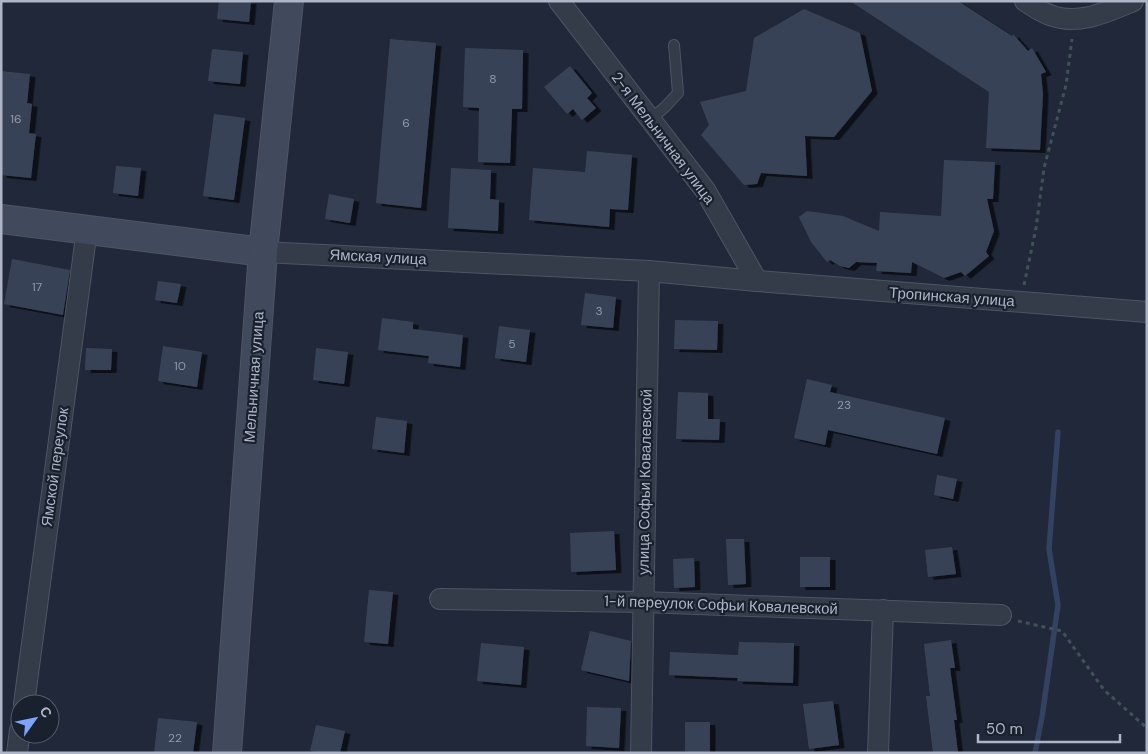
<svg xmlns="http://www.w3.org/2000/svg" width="1148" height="754" viewBox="0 0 1148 754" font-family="'DM Sans',sans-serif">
	<defs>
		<filter id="shadow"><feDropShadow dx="5.5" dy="3" stdDeviation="0" flood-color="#0009"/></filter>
	</defs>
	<rect width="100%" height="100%" fill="#202839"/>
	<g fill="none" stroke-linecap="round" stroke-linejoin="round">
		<!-- stream -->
		<polyline stroke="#334261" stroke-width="5.5" points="1035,753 1042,717 1058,605 1049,549 1058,432"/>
	</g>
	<!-- building -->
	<g fill="#394357" filter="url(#shadow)">
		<polygon points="219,1 251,1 249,22 217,19"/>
		<polygon points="850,1 958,1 1012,36 1013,34 1028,51 1032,48 1046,72 1041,74 1043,94 1040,150 986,148 989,92"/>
		<polygon points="804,9 860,33 872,91 834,137 805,136 807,176 761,173 757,184 744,185 701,135 709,125 700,102 746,91 754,38"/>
		<polygon points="390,39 436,43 421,208 376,203"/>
		<polygon points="465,48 523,50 522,109 512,109 510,163 478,162 479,108 463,107"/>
		<polygon points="212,49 243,52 240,84 208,81"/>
		<polygon points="570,66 592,93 587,98 596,108 582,120 573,109 567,114 544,87"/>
		<polygon points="1,71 30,74 27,103 32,104 29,133 36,134 31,178 1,175"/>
		<polygon points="214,114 245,118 234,200 203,196"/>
		<polygon points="587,151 632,155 628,210 610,209 609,227 529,220 533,168 585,172"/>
		<polygon points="944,160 995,162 993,199 987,199 994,231 986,252 989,256 965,276 961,272 944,278 912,262 911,273 876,271 877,263 856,262 849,268 840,266 830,260 827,262 811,242 799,217 807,211 843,216 879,231 880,212 941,216"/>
		<polygon points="116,166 141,168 138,196 113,193"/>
		<polygon points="451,168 491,170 490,199 499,200 498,231 448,228"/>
		<polygon points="329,194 354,199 350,223 325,219"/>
		<polygon points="12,259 70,270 63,315 4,304"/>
		<polygon points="158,281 181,284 177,303 155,300"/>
		<polygon points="585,293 616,297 613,328 581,325"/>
		<polygon points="382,318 413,322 413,329 463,335 460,367 428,363 429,356 378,350"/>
		<polygon points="675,320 718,321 717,350 674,349"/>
		<polygon points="499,326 530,330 526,362 495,358"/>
		<polygon points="163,346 202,352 197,387 158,381"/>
		<polygon points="86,348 112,349 111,370 85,370"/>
		<polygon points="316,348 348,352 344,384 313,380"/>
		<polygon points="807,379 832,385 830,392 945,418 937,454 828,430 825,445 794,438"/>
		<polygon points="678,392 708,393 708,419 720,419 719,440 676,439"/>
		<polygon points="376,417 407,421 404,453 372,449"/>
		<polygon points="937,475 957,479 953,499 934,495"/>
		<polygon points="614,531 616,570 571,572 570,533"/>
		<polygon points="726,539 744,539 746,584 728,585"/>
		<polygon points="952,547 956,574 928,577 925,550"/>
		<rect x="800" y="557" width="30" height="30"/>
		<polygon points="694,558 695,587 674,588 673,559"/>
		<polygon points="369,590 393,592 388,644 364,642"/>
		<polygon points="590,631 631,641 629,681 581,670"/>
		<polygon points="951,640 955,668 950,668 957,720 954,720 958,753 933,753 926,696 930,696 924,644"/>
		<polygon points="739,642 794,643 793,683 737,681 738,678 669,675 670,652 738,655"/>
		<polygon points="481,643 524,647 521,685 477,681"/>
		<polygon points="833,701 839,745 809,749 803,704"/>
		<polygon points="587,707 621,708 619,748 586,746"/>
		<polygon points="158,718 197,722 193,753 154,753"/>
		<rect x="685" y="722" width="25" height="31"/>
		<polygon points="316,725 345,731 340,753 320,753 310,751"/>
	</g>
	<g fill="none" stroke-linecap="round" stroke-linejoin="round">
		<defs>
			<polyline id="lane" points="650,120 665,107 678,93 674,45"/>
			<g id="street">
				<polyline points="559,1 705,190 757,281"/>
				<path d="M1025,1C1033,6 1041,12 1050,15C1078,26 1107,12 1133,1"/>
				<polyline points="263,252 649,271 757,281 1147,312"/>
				<polyline points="440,599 643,602 1001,615"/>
				<polyline points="24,704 87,229"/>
				<polyline points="17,753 20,730"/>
				<polyline points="641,753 649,271"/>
				<polyline points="878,753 883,610"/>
			</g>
			<g id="secondary">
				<polyline points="1,219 263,252"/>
				<polyline points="227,753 263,252 289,1"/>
			</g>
		</defs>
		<!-- lane casing -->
		<use href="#lane" stroke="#4e5564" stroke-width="12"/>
		<!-- street casing -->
		<use href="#street" stroke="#4e5564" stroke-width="22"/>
		<!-- secondary casing -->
		<use href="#secondary" stroke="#4e5564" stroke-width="30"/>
		<!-- path -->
		<g stroke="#405257" stroke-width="3" stroke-dasharray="4 4" stroke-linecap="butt">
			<polyline points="1024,285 1036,228 1044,168 1066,85 1072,39"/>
			<polyline points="1018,621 1062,631 1104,690 1147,728"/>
		</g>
		<!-- lane -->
		<use href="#lane" stroke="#343b49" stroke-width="10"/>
		<!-- street -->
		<use href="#street" stroke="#343b49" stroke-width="20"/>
		<!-- secondary -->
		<use href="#secondary" stroke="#41495c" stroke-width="28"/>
	</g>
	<g text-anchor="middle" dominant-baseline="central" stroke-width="4.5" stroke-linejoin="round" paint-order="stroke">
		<!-- number labels -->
		<g font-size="12" fill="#9198aa">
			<text x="493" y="79">8</text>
			<text x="16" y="119">16</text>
			<text x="406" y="123">6</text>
			<text x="37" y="287">17</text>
			<text x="599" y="311">3</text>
			<text x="512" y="344">5</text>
			<text x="180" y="366">10</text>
			<text x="844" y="405">23</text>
			<text x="175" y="738">22</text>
		</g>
		<!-- street labels -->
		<g font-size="15" fill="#aeb5c6" stroke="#19202e">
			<text transform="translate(663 138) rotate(53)">2-я Мельничная улица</text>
			<text transform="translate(378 257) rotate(3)">Ямская улица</text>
			<text transform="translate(952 297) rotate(4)">Тропинская улица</text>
			<text transform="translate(254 377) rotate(-86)">Мельничная улица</text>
			<text transform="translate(55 467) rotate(-82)">Ямской переулок</text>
			<text transform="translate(645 482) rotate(-89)">улица Софьи Ковалевской</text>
			<text transform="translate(721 605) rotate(2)">1-й переулок Софьи Ковалевской</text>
		</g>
	</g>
	<!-- border -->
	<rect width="1148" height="754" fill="none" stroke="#aeb5c6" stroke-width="5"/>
	<!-- north arrow -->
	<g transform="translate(35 719) rotate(57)"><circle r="24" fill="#19202e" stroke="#555c6b"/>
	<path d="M0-4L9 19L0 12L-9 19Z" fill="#7ea4fb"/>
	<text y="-8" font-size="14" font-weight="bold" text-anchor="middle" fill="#aeb5c6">С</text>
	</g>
	<!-- scale -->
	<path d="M978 734v8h142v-8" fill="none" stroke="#aeb5c6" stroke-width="2.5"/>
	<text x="986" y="734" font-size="15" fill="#aeb5c6" stroke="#19202e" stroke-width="4" paint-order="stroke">50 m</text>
</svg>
